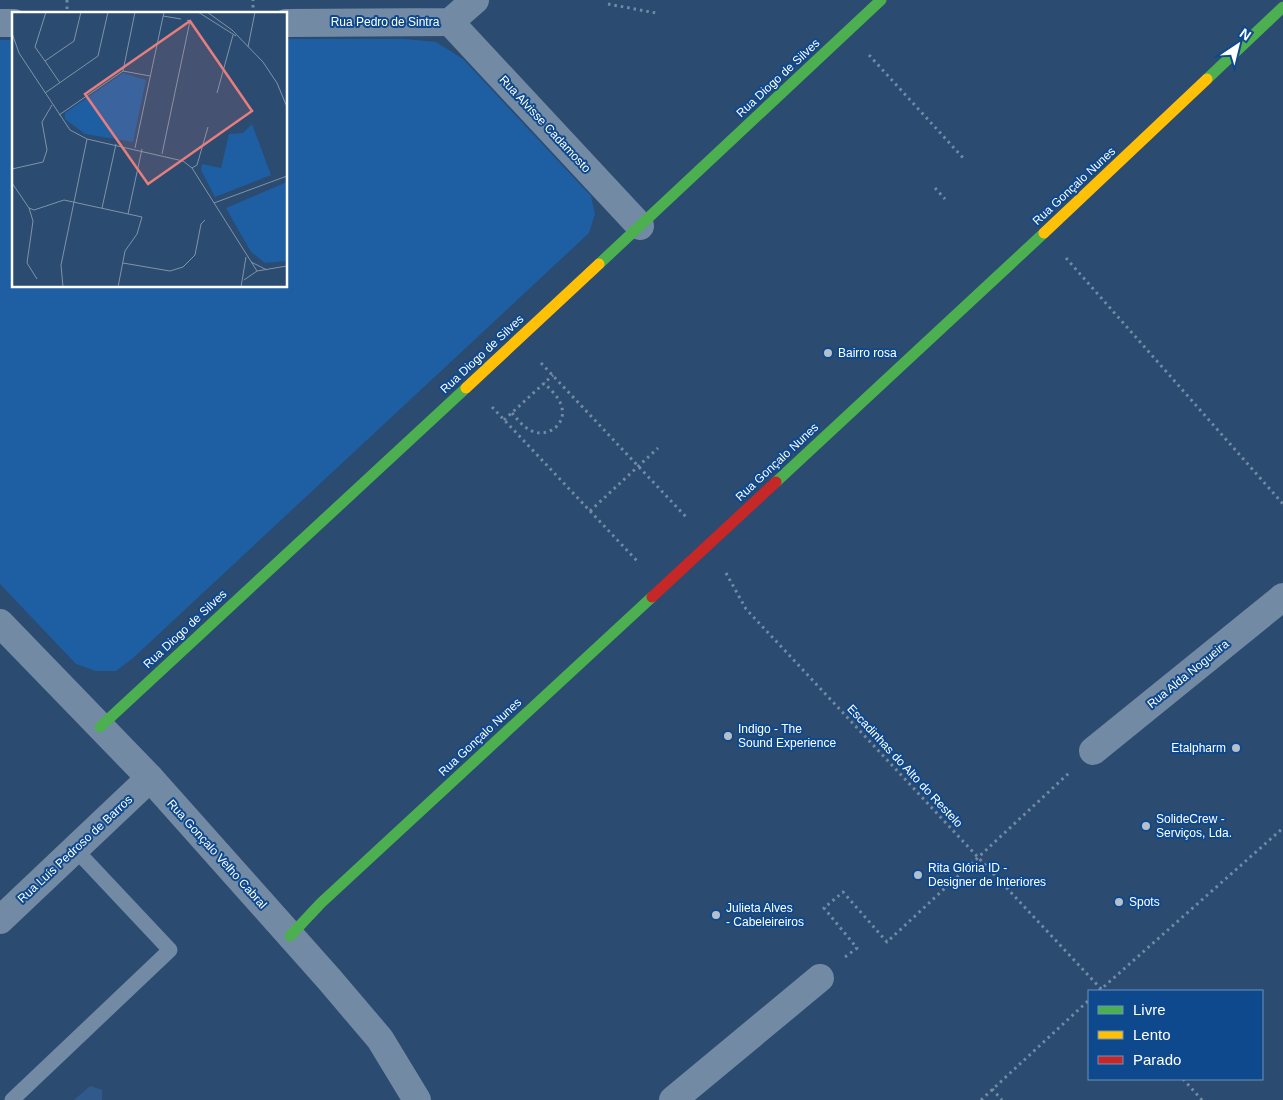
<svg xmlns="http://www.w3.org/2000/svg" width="1283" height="1100" viewBox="0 0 1283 1100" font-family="Helvetica,sans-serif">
	<rect width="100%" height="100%" fill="#2b4b70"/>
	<!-- green -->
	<polygon fill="#1e5ea3" points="286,39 405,39 436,42 463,59 591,196 595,214 589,233 132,659 116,671 96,671 76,664 0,584 0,40 14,40 14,286 286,286"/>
	<!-- water -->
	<polygon fill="#305a8b" points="90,1086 102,1090 102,1100 74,1100"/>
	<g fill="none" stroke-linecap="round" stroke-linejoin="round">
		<!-- path -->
		<g stroke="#728aa4" stroke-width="3" stroke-dasharray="2.5 4" stroke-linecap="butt">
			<polyline points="67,0 67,14"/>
			<polyline points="608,4 656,13"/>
			<polyline points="253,14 253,0"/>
			<polyline points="869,55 965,160"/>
			<polyline points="935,188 945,199"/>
			<polyline points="1066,258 1283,504"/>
			<polyline points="541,363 688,519"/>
			<polyline points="492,407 639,563"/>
			<path d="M512,413C518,420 524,428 532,431C547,438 566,425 562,408C560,398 551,390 544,383"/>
			<polyline points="504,420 553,375"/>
			<polyline points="590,511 658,448"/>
			<polyline points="726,573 746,609 1103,991"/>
			<polyline points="845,957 857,948 824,908 843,892 887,942 1069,773"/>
			<polyline points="1099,991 1283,828"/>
			<polyline points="1183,1079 1202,1100"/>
			<polyline points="992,1089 1002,1100"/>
			<polyline points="981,1100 1089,1000"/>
		</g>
		<!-- lane -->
		<polyline stroke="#728aa4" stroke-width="15" points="12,1100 170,950 75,849"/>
		<!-- street -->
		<g stroke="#728aa4" stroke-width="28">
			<polyline points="450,22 640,226"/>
			<polyline points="0,23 14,23"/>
			<polyline points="286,23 450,22 475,0"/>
			<polyline points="0,623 150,778 329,979 380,1039 417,1100"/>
			<polyline points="1093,751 1283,597"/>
			<polyline points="0,920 150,778"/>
			<polyline points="673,1100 820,978"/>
		</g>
		<!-- fast -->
		<g stroke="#4caf50" stroke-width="11">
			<polyline points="1207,79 1283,7"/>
			<polyline points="599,264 881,0"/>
			<polyline points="776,482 1044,233"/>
			<polyline points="100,727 466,388"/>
			<polyline points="290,936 321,903 652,597"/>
		</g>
		<!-- slow -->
		<g stroke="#ffc107" stroke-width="11">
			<polyline points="1044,233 1207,79"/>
			<polyline points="466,388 599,264"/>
		</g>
		<!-- jam -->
		<polyline stroke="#c62828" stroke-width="11" points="652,597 776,482"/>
	</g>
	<!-- markers -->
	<g fill="#b5c0cd" stroke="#0e498d" stroke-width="2">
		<circle cx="828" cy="353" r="5"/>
		<circle cx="728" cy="736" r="5"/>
		<circle cx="1236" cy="748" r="5"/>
		<circle cx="1146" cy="826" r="5"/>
		<circle cx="918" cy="875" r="5"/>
		<circle cx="1119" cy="902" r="5"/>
		<circle cx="716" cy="915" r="5"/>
	</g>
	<g text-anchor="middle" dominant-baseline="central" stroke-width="4" stroke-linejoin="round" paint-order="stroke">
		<!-- street labels -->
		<g font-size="12" fill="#fff" stroke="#0e498d">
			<text x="385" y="22">Rua Pedro de Sintra</text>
			<text transform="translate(778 78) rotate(-43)">Rua Diogo de Silves</text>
			<text transform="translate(545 124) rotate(47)">Rua Alvisse Cadamosto</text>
			<text transform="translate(1074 186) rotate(-43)">Rua Gonçalo Nunes</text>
			<text transform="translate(482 354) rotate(-43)">Rua Diogo de Silves</text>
			<text transform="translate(777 462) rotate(-43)">Rua Gonçalo Nunes</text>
			<text transform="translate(185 629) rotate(-43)">Rua Diogo de Silves</text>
			<text transform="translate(1188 674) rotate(-39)">Rua Alda Nogueira</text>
			<text transform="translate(480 737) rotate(-43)">Rua Gonçalo Nunes</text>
			<text transform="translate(905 766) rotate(47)">Escadinhas do Alto do Restelo</text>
			<text transform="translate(75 849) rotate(-43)">Rua Luís Pedroso de Barros</text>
			<text transform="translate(217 854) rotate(48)">Rua Gonçalo Velho Cabral</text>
		</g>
		<!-- poi labels -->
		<g font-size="12" fill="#fff" stroke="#0e498d" text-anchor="start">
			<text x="838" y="353">Bairro rosa</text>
			<text x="738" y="729">Indigo - The<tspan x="738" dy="14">Sound Experience</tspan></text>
			<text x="1226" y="748" text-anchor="end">Etalpharm</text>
			<text x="1156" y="819">SolideCrew -<tspan x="1156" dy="14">Serviços, Lda.</tspan></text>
			<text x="928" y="868">Rita Glória ID -<tspan x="928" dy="14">Designer de Interiores</tspan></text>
			<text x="1129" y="902">Spots</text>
			<text x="726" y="908">Julieta Alves<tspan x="726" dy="14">- Cabeleireiros</tspan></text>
		</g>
	</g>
	<!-- overview -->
	<g transform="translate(12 12)">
		<rect width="275" height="275" fill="#2b4b70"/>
		<path d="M111,61L134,68L121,130L73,122L53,107V101ZM240,112L259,163L203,185L189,158L190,152L209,156L217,122L231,121ZM275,170V249L253,251L239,240L214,196Z" fill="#1e5ea3"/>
		<path fill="none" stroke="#8093a9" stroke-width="1" d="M186,0L224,24M195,0L220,18L251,50L265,71L275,95M151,4L169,7M0,21L7,41L58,118L75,127L171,149L180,156L245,259M236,35L243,0M33,49L23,35L34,0M111,59L138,64M48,71L33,49L62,29L69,0M33,81L86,44L96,0M205,81L221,23M47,103L111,59L123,0M123,136L152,0M150,142L178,9L175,8M180,156L185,153L196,115M0,157L31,150L35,138L30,110L40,93M0,171L17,196L22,198L52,188L130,205L125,222L113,239L106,275M202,191L275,164M17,196L21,209L15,251L25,267M90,196L104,132M116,202L130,137M239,250L255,258M111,251L158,259L171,255L183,243L189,212L193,208M232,268L245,259L275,254M51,275L49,253L75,127M229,275L234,245"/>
		<path fill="#e67e7e" fill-opacity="0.15" stroke="#e67e7e" stroke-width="2.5" d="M178,9L240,99L136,172L73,82Z"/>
		<rect width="275" height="275" fill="none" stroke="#fff" stroke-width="2.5"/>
	</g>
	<!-- legend -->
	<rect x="1088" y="990" width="175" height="90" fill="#0e498d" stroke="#6e92bb"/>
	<rect x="1098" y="1006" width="25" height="8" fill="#4caf50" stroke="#6e92bb"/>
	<text x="1133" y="1015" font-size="15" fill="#ffffff">Livre</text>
	<rect x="1098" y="1031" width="25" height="8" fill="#ffc107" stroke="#6e92bb"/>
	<text x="1133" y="1040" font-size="15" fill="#ffffff">Lento</text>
	<rect x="1098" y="1056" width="25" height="8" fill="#c62828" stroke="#6e92bb"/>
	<text x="1133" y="1065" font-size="15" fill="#ffffff">Parado</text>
	<!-- north arrow -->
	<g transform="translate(1238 45) rotate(35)" stroke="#0e498d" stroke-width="4" paint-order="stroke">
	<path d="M0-4L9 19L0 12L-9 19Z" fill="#ffffff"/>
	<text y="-8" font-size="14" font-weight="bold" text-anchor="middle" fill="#ffffff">N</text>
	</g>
</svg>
